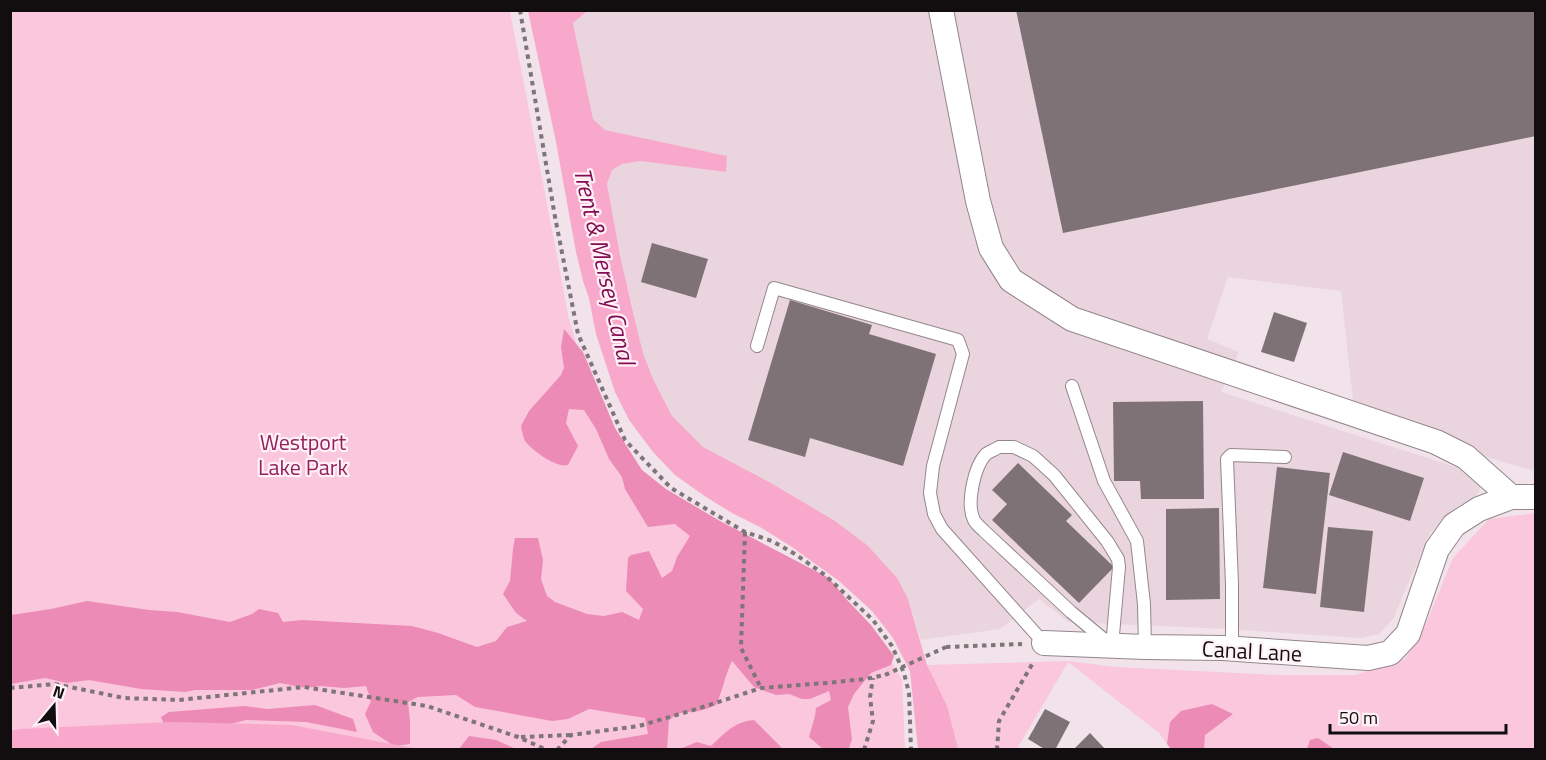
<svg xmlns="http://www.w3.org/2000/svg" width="1546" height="760" viewBox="0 0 1546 760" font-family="'Titillium Web',sans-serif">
	<rect width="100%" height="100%" fill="#f1e3e9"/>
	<!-- built -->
	<polygon fill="#ead4dd" points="587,10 1535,11 1535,471 1490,458 1354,410 1341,291 1228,277 1207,339 1239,352 1221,392 1484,476 1478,494 1455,508 1430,533 1393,619 1379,634 1361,638 1227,629 1069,622 1039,599 1000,629 921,640 908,599 867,545 835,521 771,483 703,447 672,416 653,379 643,353 620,255 607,184 612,169 622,164 640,161 726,172 727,156 605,130 593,119 573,23"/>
	<!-- green -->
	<g fill="#fac7dc">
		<polygon points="10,11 510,11 569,319 583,366 609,427 635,465 666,496 885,651 902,680 905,749 11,749"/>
		<polygon points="1535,513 1535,749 1171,749 1159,733 1068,662 1017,749 958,749 927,665 1068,661 1116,667 1279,675 1355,675 1405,659 1426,624 1453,558 1489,519"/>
	</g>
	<!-- forest -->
	<g fill="#ed8bb7">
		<path d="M564,329L583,352L615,428L642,470L666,489L720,521L829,578L848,601L871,625L894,656L891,665L871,673L854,694L848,707L852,740L848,750L823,749L809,737L815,716L816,708L831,700L829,691L810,699H802L789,694L776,695L754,687L732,661C725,675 723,690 716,705C711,707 706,709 702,710C686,714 683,709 669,720L667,750L591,749L601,742L648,734L645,718L589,709L568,719L552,721L475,707L456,695L418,697L408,702L410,721V744L394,746L373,732L365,714L371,701L366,686L344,688L320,686L306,688L280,683L252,690H195L185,692L141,689L89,680L67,683L45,678L11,684V615L51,609L87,601L149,610L177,612L230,622L252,614L259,609L278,613L283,622L302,620L412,626L438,633L477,647L496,641L507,627L527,621L516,613L503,594L510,581L513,549L515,538H538L543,560L541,579L547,596L555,602L587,614L604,616L622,612L639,620L643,609L626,591L628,558L631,555L649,551L662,578L672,571L677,557L690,536L675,524L648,527L625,489L622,477L609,459L596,429L584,410L569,409L566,423L578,446L568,465C556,468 533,451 525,441C523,437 522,431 521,426L529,411L561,375L564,368L561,347Z"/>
		<polygon points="1212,704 1233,714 1205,735 1204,749 1171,749 1167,744 1170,722 1181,711"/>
		<polygon points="315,705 353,719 357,732 306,722 246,720 227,725 166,729 161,717 169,712 245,706 267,709"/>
		<path d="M754,720L783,749H674L682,748L697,742L711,746C726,732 734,722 754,720Z"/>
		<polygon points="469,736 496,740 516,749 459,749"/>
		<polygon points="1318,738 1334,749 1307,749 1310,740"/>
	</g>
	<!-- water -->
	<g fill="#f8a8ca">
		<polygon points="528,11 587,11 573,23 593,119 605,130 727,156 726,172 640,161 622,164 612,170 607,184 620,255 633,312 643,353 653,379 672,416 703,447 771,483 835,521 867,545 897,578 908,599 927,665 947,706 958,749 918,749 910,671 893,638 872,611 839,581 792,547 760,527 732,513 706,497 675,475 653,452 629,420 615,392 596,334 589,298 583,281 576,252 556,142"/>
		<polygon points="171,722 292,725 418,749 11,749 11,731 20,729"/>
	</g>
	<!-- building -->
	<g fill="#7f7277">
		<polygon points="1016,10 1536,10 1536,136 1063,233"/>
		<polygon points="652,243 708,259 696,298 641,282"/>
		<polygon points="790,300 872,325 869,334 936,354 903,466 810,438 805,457 748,440"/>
		<polygon points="1274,312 1307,323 1294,362 1261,352"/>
		<polygon points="1203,401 1204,499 1141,499 1140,481 1114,481 1113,402"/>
		<polygon points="1343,452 1424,478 1410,521 1329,495"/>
		<polygon points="1018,463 1072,515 1066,521 1114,567 1079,603 992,520 1007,504 992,490"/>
		<polygon points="1277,467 1330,473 1316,594 1263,588"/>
		<polygon points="1219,508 1220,599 1166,600 1166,509"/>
		<polygon points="1328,527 1373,531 1364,612 1320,607"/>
		<polygon points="1045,709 1070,722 1055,750 1046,750 1028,739"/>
		<polygon points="1090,733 1106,750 1073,750"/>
	</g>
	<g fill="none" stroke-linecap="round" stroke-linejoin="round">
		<defs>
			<g id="service">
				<polyline points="757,346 774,288 958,340 963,354 933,466 930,493 934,514 942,529 1044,643"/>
				<polyline points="1072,386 1104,481 1137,541 1144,604 1145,647"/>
				<path d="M999,447H1014L1033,456L1054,475L1107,541L1118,559L1119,567L1112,646L1071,612L984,531C981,528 976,524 974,520C966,504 974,467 986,454C989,452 996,449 999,447Z"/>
				<polyline points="1232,648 1232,584 1227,459 1231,455 1285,457"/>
			</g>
			<g id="minor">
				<polyline points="941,10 978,201 991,248 1011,280 1072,319 1436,442 1466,457 1511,497"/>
				<polyline points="1044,643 1145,647 1223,648 1368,658 1390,653 1408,634 1437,549 1454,525 1479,509 1511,497 1536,497"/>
			</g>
		</defs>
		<!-- service casing -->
		<use href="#service" stroke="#93878c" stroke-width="14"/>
		<!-- minor casing -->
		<use href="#minor" stroke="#93878c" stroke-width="26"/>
		<!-- path -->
		<g stroke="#7e7579" stroke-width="4" stroke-dasharray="4.5 4.5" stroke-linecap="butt">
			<polyline points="520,10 555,217 578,334 625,440 671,488 745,532 772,541 795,554 825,575 873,620 892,646 904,673 909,693 911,750"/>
			<polyline points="745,532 741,648 761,688"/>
			<polyline points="946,647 1022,644"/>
			<polyline points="10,688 55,684 124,698 179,700 304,687 427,706 518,737 547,750"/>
			<polyline points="521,737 570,735"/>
			<polyline points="557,750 571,735 639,726 700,708 761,688 826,683 865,679 885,675"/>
			<polyline points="864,750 873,721 870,697 873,678"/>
			<polyline points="997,750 999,721 1034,661"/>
		</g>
		<!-- service -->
		<use href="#service" stroke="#fff" stroke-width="12"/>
		<!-- minor -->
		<use href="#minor" stroke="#fff" stroke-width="24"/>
		<!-- path-bridge -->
		<polyline stroke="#7e7579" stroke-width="4" stroke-dasharray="4.5 4.5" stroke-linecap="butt" points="885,675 946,647"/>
	</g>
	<g text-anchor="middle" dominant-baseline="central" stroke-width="4.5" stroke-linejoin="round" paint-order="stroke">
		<!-- park labels -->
		<g font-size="22" fill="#92215e" stroke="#fff1f6">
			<text x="303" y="442">Westport<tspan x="303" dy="25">Lake Park</tspan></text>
		</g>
		<!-- street labels -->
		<g font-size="22" fill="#120e10" stroke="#fff1f6">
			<text transform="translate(1252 651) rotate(3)">Canal Lane</text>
		</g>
		<!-- water labels -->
		<g font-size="24" font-style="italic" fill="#830d52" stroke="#fff1f6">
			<text transform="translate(605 266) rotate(77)">Trent &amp; Mersey Canal</text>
		</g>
	</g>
	<!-- border -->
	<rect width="1546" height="760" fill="none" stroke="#120e10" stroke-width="24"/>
	<!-- north arrow -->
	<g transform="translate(54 706) rotate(19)" stroke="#fff1f6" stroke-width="4.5" paint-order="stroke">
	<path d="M0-4.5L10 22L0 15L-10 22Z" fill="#120e10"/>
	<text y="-9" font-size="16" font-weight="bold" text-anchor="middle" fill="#120e10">N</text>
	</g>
	<!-- scale -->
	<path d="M1330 724v9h176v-9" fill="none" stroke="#120e10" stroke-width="3"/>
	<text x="1339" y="724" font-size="18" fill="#120e10" stroke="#fff1f6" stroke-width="4.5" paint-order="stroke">50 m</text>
</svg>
